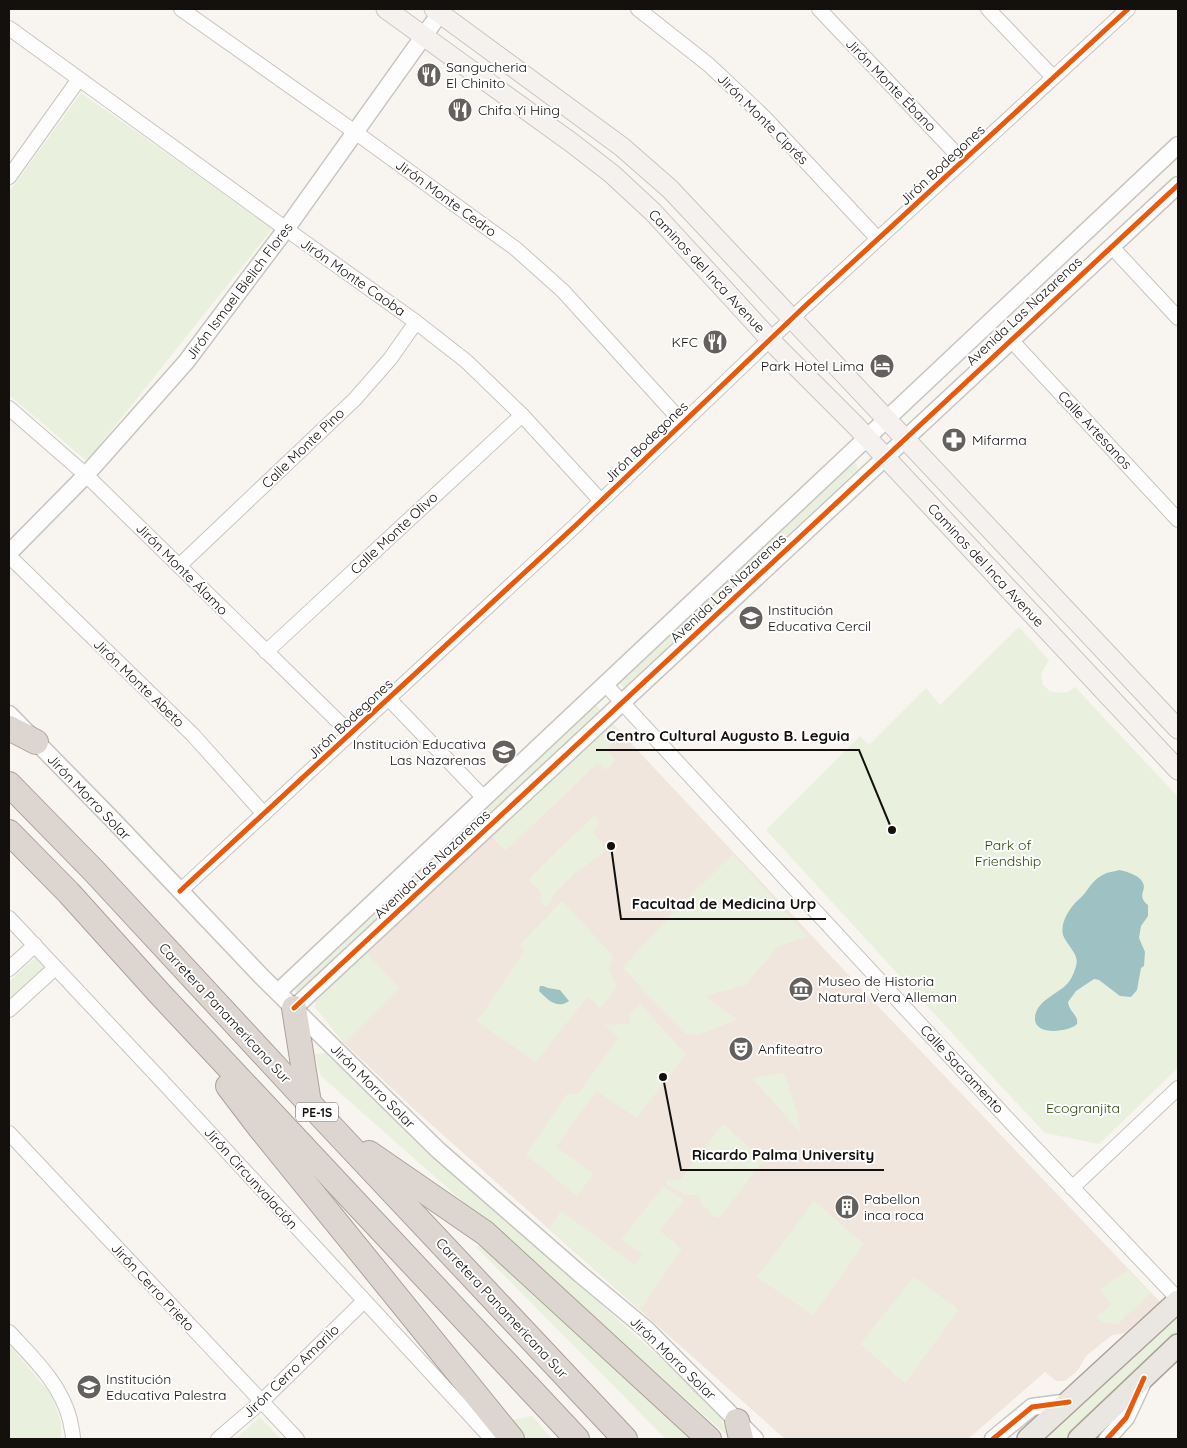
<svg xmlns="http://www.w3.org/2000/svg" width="1187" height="1448" viewBox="0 0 1187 1448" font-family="Quicksand,sans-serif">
	<rect width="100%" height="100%" fill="#f8f4f0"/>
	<!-- built -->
	<polygon fill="#f0e6dd" points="611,722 875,1003 1160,1302 1125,1333 1112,1335 1086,1356 1078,1370 1065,1381 1056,1381 1045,1372 968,1439 785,1439 416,1111 344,1043 315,1007 317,998"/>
	<!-- green -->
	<g fill="#eaf0de">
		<polygon points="81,93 273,228 87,461 9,395 9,192"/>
		<polygon points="854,460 858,469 624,688 618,681"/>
		<polygon points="1019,627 1049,660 1041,674 1043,685 1050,691 1058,693 1068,692 1075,687 1178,797 1178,1068 1099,1144 1045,1133 984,1068 766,830 860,736 869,745 926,688 940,705"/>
		<polygon points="596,705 602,712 299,995 293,989"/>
		<polygon points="611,722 623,734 606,750 616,760 605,770 598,763 505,851 491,836"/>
		<path d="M596,814L598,826L593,832L602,844L605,851C588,864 569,877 555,893C551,898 551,903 546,907L539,899L542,894L537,887L532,885L529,878Z"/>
		<polygon points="733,854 808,937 778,946 746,985 705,996 737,1020 698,1035 687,1034 644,991 623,967 682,904"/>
		<polygon points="562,901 613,956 609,969 617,987 600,1008 587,997 536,1062 476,1021 484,1012 524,951 521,944"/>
		<polygon points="366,952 399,988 344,1043 315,1007 317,998"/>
		<polygon points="37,956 46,967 9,1001 9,982"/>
		<polygon points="640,1004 686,1054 637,1118 596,1091 556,1147 594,1174 577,1196 526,1155 567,1094 578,1094 619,1037 604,1025 629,1024 631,1021 629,1016"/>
		<polygon points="326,1053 717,1410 730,1438 321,1076 314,1054"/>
		<polygon points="784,1073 797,1113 801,1133 752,1078"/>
		<polygon points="723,1124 764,1160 720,1218 712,1216 708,1209 702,1205 700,1198 697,1195 685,1195 666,1184 666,1181 681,1179"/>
		<polygon points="663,1186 684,1200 660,1231 682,1249 653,1290 641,1310 549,1229 561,1211 635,1265 642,1254 621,1240"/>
		<polygon points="814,1201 864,1244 813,1315 757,1277"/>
		<polygon points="475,1246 485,1246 692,1439 666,1439"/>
		<polygon points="1127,1268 1151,1293 1118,1324 1104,1323 1096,1317 1111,1305 1100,1290 1111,1281 1126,1272"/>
		<polygon points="914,1277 959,1310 905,1383 860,1344"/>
		<polygon points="1178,1311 1178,1334 1065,1439 1040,1439"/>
		<polygon points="9,1344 52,1396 61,1422 61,1439 9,1439"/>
		<polygon points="532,1416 552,1439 523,1439 508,1421"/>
		<polygon points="260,1417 281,1439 235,1439"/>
	</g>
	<!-- water -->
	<g fill="#9ec1c4">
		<path d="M1119,870C1126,871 1141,876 1143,883C1147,891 1136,895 1148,905V916L1141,926L1139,938L1145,952L1144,966L1141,968L1137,990L1131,997L1120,996L1099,980L1094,979L1076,991L1068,1002C1069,1012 1079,1015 1077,1024C1069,1032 1035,1036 1035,1019C1035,1002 1055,995 1065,986C1071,981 1074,973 1076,966C1080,954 1067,946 1063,935C1060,923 1069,909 1077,901C1080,898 1083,896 1085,893C1090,886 1094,880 1101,876C1106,872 1113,872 1119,870Z"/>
		<path d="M540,986H543L548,988L560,990L569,1001C557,1010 547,999 539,991Z"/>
	</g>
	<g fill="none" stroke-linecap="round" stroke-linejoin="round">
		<defs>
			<g id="minor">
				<polyline points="181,9 355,132 516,249 563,291 682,422"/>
				<polyline points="638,9 709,65 764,117 878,239"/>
				<polyline points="819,9 963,161"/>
				<polyline points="988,9 1053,77"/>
				<polyline points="9,28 286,229 416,322 466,361 522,415 601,501"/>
				<polyline points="9,177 79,79"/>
				<polyline points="1111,246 1178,318"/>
				<polyline points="1011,340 1178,520"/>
				<polyline points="9,408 86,475 351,734"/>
				<polyline points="9,556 193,735 264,814"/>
				<polyline points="179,566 355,399 390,359 416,322"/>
				<polyline points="266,652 522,415"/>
				<polyline points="605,684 1018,1130 1178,1299"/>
				<polyline points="389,699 484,798"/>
				<polyline points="180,891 576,525 804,307 1128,9"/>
				<polyline points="9,918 162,1081 492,1439"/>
				<polyline points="9,969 35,945"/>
				<polyline points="9,1010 55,968"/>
				<polyline points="9,1133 297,1439"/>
				<polyline points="1072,1188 1178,1088"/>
				<path d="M9,1332C33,1358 61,1384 70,1420C71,1427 73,1433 73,1439"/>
				<polyline points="218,1439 261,1402 364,1301"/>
			</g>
			<g id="tertiary">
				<polyline points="9,553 86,475 186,362 286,229 443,9"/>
				<polyline points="9,714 112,819 262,977 438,1150 580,1274 646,1329 755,1439"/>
				<polyline points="278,992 1178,145"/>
				<polyline points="294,1008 1178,185"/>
				<polyline points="993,1439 1032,1407 1069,1402"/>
				<polyline points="1107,1439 1126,1418 1143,1382"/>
			</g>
			<g id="secondary">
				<polyline points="386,9 572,143 612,174 653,212 777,347 856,426 1178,770"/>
				<polyline points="434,9 622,147 670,189 1178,729"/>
			</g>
			<g id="primary">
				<polyline points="1028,1439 1178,1301"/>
				<polyline points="1079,1439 1178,1345"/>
			</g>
			<g id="motorway">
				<polyline points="9,728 36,742"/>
				<polyline points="9,784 94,871 309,1103 625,1439"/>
				<polyline points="9,832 69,893 160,994 577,1439"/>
				<polyline points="294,1008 309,1103"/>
				<polyline points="228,1086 260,1128 512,1439"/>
				<polyline points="369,1153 485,1233 709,1439"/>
				<polyline points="737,1421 741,1439"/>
			</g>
		</defs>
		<!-- minor casing -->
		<use href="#minor" stroke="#c8c5c1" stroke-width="16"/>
		<!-- tertiary casing -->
		<use href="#tertiary" stroke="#c8c5c1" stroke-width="19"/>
		<!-- secondary casing -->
		<use href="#secondary" stroke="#c8c5c1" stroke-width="21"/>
		<!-- primary casing -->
		<use href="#primary" stroke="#aca29a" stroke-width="24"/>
		<!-- motorway casing -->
		<use href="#motorway" stroke="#aca29a" stroke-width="26"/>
		<!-- minor -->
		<use href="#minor" stroke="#fefdfd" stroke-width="14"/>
		<!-- tertiary -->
		<use href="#tertiary" stroke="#fefdfd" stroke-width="16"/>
		<!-- secondary -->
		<use href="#secondary" stroke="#f4f1ef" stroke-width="19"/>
		<!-- primary -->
		<use href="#primary" stroke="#eae6e2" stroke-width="21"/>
		<!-- motorway -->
		<use href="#motorway" stroke="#ddd5d0" stroke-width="24"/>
		<defs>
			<g id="cycleway">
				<polyline points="180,891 576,525 804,307 1128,9"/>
				<polyline points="294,1008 1178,185"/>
				<polyline points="993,1439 1032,1407 1069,1402"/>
				<polyline points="1107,1439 1126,1418 1144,1378"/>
			</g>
		</defs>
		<!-- cycleway casing -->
		<use href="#cycleway" stroke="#fff" stroke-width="8"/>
		<!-- cycleway -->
		<use href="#cycleway" stroke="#e8590c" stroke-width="5"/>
	</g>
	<!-- icons -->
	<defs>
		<symbol id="restaurant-disc" viewBox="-11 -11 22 22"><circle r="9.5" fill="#63605d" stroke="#fff"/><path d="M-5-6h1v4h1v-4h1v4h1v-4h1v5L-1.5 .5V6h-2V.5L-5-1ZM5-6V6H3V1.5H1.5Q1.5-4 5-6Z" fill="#fff"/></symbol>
		<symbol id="hotel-disc" viewBox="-11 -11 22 22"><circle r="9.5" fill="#63605d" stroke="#fff"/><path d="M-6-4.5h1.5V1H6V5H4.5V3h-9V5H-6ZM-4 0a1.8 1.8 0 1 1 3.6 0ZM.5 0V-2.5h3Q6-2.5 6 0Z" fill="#fff"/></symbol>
		<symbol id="pharmacy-disc" viewBox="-11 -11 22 22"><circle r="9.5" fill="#63605d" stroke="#fff"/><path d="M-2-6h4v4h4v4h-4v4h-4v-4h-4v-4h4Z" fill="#fff"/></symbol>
		<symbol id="school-disc" viewBox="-11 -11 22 22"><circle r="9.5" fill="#63605d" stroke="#fff"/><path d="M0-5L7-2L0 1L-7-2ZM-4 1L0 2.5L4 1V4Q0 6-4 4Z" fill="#fff"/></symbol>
		<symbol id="museum-disc" viewBox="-11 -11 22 22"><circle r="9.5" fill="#63605d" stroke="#fff"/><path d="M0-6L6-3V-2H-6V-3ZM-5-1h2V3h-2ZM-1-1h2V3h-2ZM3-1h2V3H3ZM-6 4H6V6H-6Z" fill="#fff"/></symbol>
		<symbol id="theatre-disc" viewBox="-11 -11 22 22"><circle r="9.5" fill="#63605d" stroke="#fff"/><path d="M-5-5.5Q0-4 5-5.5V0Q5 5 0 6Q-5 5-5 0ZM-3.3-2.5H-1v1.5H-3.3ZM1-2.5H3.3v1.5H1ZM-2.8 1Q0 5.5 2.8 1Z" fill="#fff"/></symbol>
		<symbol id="building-disc" viewBox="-11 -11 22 22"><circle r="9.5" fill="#63605d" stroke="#fff"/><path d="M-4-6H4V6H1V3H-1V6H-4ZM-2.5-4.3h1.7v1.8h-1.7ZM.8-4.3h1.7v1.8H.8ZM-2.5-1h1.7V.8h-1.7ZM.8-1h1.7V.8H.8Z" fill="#fff"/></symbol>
	</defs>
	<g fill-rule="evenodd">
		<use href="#restaurant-disc" x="415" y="61" width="28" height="28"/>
		<use href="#restaurant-disc" x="446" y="96" width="28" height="28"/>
		<use href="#restaurant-disc" x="701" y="328" width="28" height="28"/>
		<use href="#hotel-disc" x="868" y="352" width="28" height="28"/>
		<use href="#pharmacy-disc" x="940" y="426" width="28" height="28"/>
		<use href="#school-disc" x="737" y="604" width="28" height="28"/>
		<use href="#school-disc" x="490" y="738" width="28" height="28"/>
		<use href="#museum-disc" x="787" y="975" width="28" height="28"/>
		<use href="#theatre-disc" x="727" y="1035" width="28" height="28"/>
		<use href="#building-disc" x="833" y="1193" width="28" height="28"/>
		<use href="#school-disc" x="75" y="1373" width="28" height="28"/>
	</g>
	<g text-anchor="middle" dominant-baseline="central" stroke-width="4" stroke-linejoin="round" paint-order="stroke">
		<!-- shield labels -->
		<rect fill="#fff" stroke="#5a5856" stroke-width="1" x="296" y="1102.5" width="42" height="19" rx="4"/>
		<g font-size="12" font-weight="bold" fill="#13100e">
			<text x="317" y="1112">PE-1S</text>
		</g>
		<!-- poi labels -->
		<g font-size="14" fill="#13100e" stroke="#fff" text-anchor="start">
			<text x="446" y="67">Sangucheria<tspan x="446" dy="16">El Chinito</tspan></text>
			<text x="478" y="110">Chifa Yi Hing</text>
			<text x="698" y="342" text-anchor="end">KFC</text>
			<text x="864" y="366" text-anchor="end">Park Hotel Lima</text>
			<text x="972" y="440">Mifarma</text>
			<text x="768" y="610">Institución<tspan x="768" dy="16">Educativa Cercil</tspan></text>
			<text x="486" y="744" text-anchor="end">Institución Educativa<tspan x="486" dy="16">Las Nazarenas</tspan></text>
			<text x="818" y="981">Museo de Historia<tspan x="818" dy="16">Natural Vera Alleman</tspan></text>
			<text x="758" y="1049">Anfiteatro</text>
			<text x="864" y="1199">Pabellon<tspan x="864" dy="16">inca roca</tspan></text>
			<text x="106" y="1379">Institución<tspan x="106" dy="16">Educativa Palestra</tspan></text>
		</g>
		<!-- street labels -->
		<g font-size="14" fill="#13100e" stroke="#fff">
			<text transform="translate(891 85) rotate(46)">Jirón Monte Ébano</text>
			<text transform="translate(763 119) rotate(45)">Jirón Monte Ciprés</text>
			<text transform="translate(942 165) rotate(-43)">Jirón Bodegones</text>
			<text transform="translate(446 198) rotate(36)">Jirón Monte Cedro</text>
			<text transform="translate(707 271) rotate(47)">Caminos del Inca Avenue</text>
			<text transform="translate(353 277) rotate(35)">Jirón Monte Caoba</text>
			<text transform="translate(239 291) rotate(-53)">Jirón Ismael Bielich Flores</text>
			<text transform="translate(1024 311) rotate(-43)">Avenida Las Nazarenas</text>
			<text transform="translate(1095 430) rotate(47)">Calle Artesanos</text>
			<text transform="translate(646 442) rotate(-44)">Jirón Bodegones</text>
			<text transform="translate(303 448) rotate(-44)">Calle Monte Pino</text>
			<text transform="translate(394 533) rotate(-43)">Calle Monte Olivo</text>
			<text transform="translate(986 565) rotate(47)">Caminos del Inca Avenue</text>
			<text transform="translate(182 569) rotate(45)">Jirón Monte Álamo</text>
			<text transform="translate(728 588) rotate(-43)">Avenida Las Nazarenas</text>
			<text transform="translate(139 683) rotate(44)">Jirón Monte Abeto</text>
			<text transform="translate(350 719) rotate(-43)">Jirón Bodegones</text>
			<text transform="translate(89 797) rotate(46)">Jirón Morro Solar</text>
			<text transform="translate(432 864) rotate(-43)">Avenida Las Nazarenas</text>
			<text transform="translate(225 1013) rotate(47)">Carretera Panamericana Sur</text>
			<text transform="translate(962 1069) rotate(47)">Calle Sacramento</text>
			<text transform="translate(373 1086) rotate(45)">Jirón Morro Solar</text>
			<text transform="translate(251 1178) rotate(48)">Jirón Circunvalación</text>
			<text transform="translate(153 1287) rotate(47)">Jirón Cerro Prieto</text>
			<text transform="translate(502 1308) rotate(47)">Carretera Panamericana Sur</text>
			<text transform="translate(673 1358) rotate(44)">Jirón Morro Solar</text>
			<text transform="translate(291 1371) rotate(-44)">Jirón Cerro Amarilo</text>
		</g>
		<!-- park labels -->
		<g font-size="14" fill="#30450a" stroke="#fff">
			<text x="1008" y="845">Park of<tspan x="1008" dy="16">Friendship</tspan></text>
			<text x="1083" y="1108">Ecogranjita</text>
		</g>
	</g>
	<!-- callouts -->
	<path fill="none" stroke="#13100e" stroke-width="2" d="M892 830L859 750H596M611 846L621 919H826M663 1077L681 1170H884"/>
	<g fill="#13100e" stroke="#fff" stroke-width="2">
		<circle cx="892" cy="830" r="5"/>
		<circle cx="611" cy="846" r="5"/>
		<circle cx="663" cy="1077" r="5"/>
	</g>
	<g font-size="15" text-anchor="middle" font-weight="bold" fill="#13100e" stroke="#fff" stroke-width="4" stroke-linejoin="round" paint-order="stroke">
		<text x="728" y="741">Centro Cultural Augusto B. Leguia</text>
		<text x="724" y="909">Facultad de Medicina Urp</text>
		<text x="783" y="1160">Ricardo Palma University</text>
	</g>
	<!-- border -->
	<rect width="1187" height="1448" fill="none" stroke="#13100e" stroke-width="20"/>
</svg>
